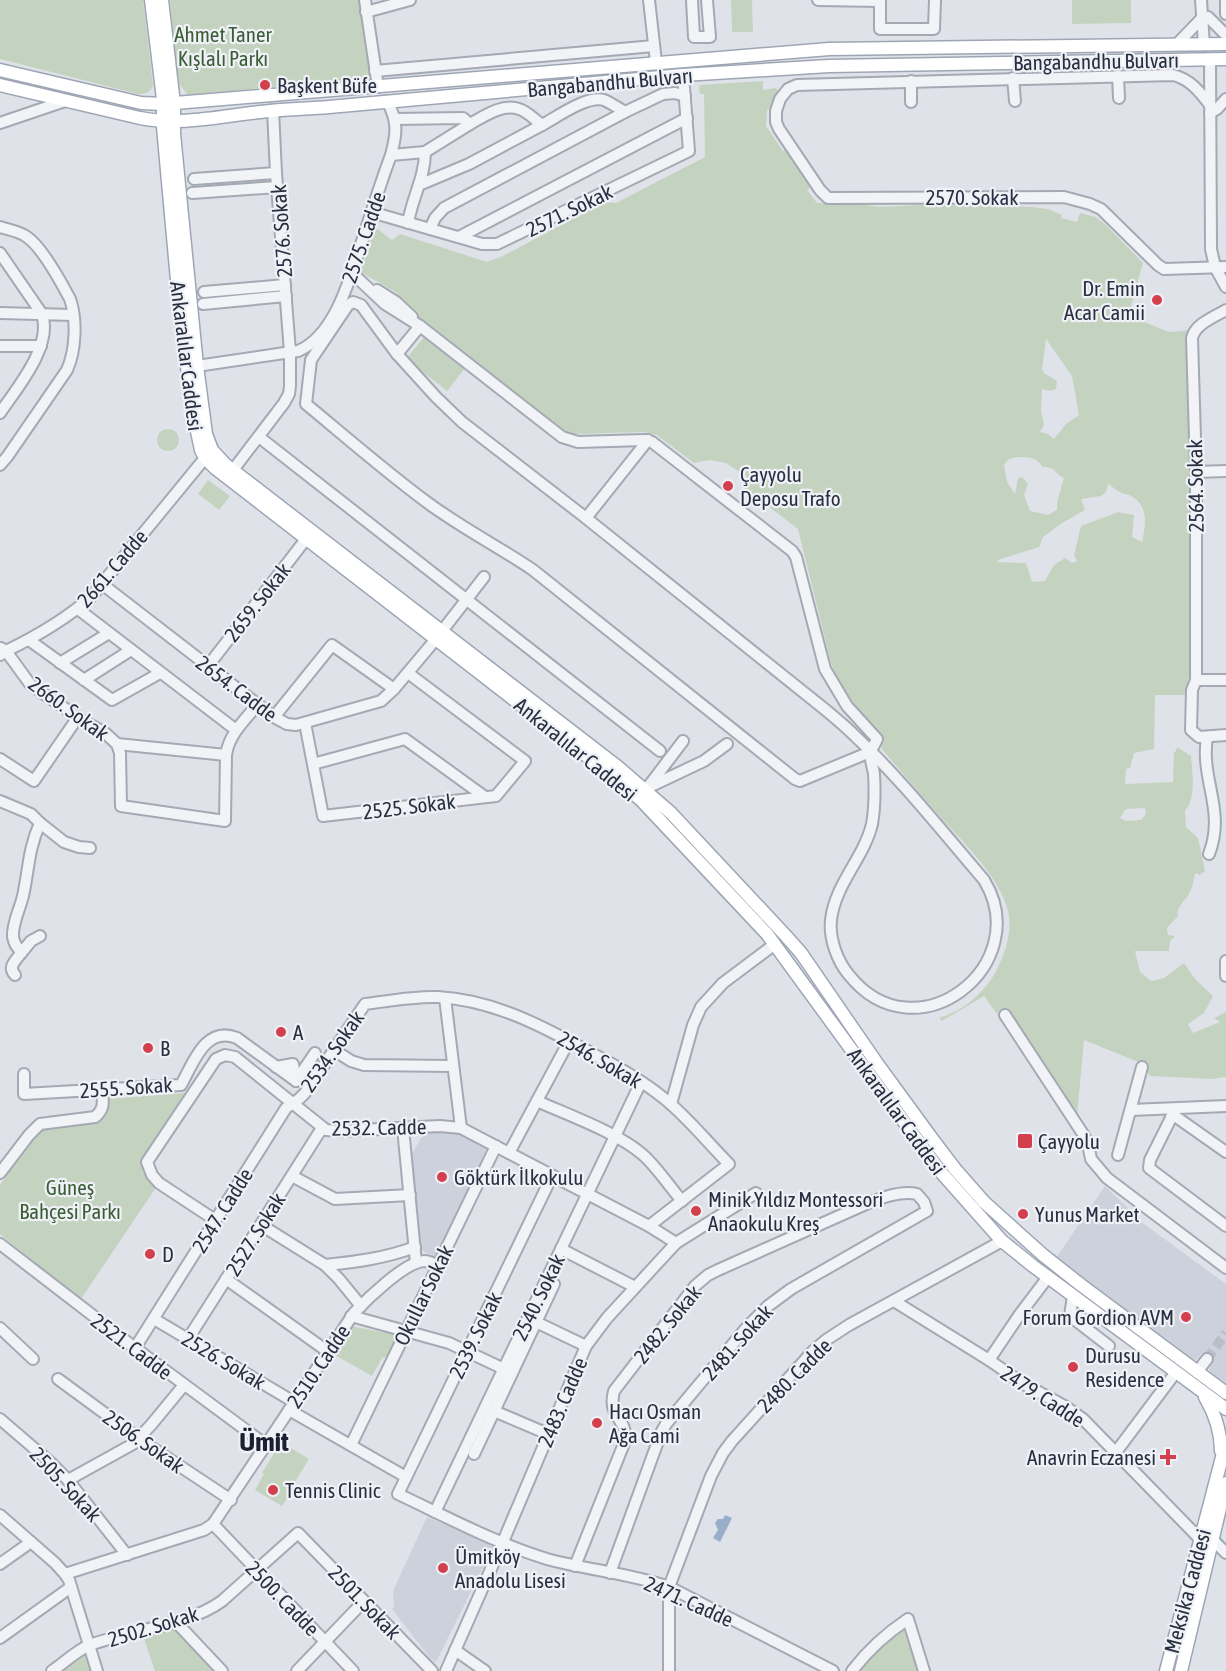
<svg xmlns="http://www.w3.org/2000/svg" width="1226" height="1671" viewBox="0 0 1226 1671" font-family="'Asap Condensed',sans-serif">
	<rect width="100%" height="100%" fill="#dfe2e9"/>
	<!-- built -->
	<g fill="#cdd1db">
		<polygon points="453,1130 487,1148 436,1257 418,1249 410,1158 425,1131"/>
		<polygon points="1105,1186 1134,1214 1133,1216 1226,1284 1226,1385 1210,1373 1209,1370 1213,1363 1201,1354 1196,1360 1192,1360 1163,1338 1159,1341 1054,1261"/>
		<polygon points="427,1517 494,1545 436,1662 430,1658 392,1609 394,1606 393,1591"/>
	</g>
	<!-- green -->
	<g fill="#c4d3c0" fill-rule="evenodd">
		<path d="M0,0H143L153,86C149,93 146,94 138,94L0,59Z"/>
		<polygon points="170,0 365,0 376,80 326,82 188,95 180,85 177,77"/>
		<polygon points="731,0 752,0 753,32 732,32"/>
		<polygon points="1072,0 1131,0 1131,23 1072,24"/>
		<path d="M763,81V90L776,88L779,92L771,111L767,109L766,126L783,151L787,149L811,186L807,190L817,203H835V205H841L842,201L880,207L958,203L1031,207L1048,209L1062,215L1061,218L1077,222L1080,213L1095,217L1105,224L1143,263L1128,317H1132L1169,332L1192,330L1190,467L1194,678H1188L1187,695H1155L1154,749L1134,753L1130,768L1126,769L1125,784L1173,782L1174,752L1176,751L1177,747L1191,756C1192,773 1197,796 1185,811L1186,827L1198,838L1205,871L1200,875L1195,873C1194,880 1192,891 1187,897C1182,903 1179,906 1177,914L1179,915L1167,928L1168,935L1175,936L1170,941L1169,951H1135L1140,972L1151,981L1164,978L1184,963L1195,979L1213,996L1204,1013L1188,1024L1193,1033L1220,1022L1214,1018L1226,1012V1077L1211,1079L1150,1076L1141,1063L1084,1040L1077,1116L1005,1010H1000L997,1014L984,996L942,1021L939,1018C963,1011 983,994 995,973C1005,955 1013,931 1008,911C1001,880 966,845 945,822C924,798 903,774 882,749V737L858,709L838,682L831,663L798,529L743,487L748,478L726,463L709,460L694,463L657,435L644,432L576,434L574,436L564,432L422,320L396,292L362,273L361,269L372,242L365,238L371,224L392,240L400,234L487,262L503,256L605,202L616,203L705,157L704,94H700L699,85ZM1046,339L1072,376L1079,415L1066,424L1054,439L1048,434L1040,432L1044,425L1041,410L1042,389C1048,390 1050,392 1056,389L1057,381L1044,373L1042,369ZM1017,457C1029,457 1036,457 1043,467C1057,467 1054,474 1064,478L1057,502V510L1048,515L1030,511L1024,495L1028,484L1022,477L1018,478L1015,494L1007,482L1004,465L1009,459ZM1108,484C1112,486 1115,490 1120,492C1123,494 1126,494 1129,495C1149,504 1146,524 1142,542L1132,537L1134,515L1118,512L1081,526L1074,555L1077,561L1072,563L1065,558L1054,565L1045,581L1032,582L1026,563L996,562L1001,559L1039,547L1043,537L1062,523L1085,510L1081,499L1101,496L1106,492ZM1145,808L1146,814L1141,820L1126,821L1120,818L1126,809Z"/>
		<polygon points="425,336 465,368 447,391 406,359"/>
		<circle cx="168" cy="440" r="11"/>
		<polygon points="208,480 230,496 219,510 198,494"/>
		<polygon points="185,1093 152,1142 143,1160 143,1172 155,1189 81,1299 56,1281 0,1234 0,1185 41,1128 96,1123 104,1117 107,1099"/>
		<polygon points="350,1326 396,1335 389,1356 382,1358 372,1376 333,1354"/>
		<polygon points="281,1442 309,1459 290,1490 292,1491 282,1506 255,1490 264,1474 262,1473"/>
		<polygon points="173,1628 179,1630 215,1671 155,1671 143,1636"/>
		<polygon points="901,1628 904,1630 919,1671 861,1671 875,1649"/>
		<polygon points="87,1649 93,1671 55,1671"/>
	</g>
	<!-- water -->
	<polygon fill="#99aeca" points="725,1515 732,1518 720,1542 713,1538 718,1530 715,1523 718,1519 723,1519"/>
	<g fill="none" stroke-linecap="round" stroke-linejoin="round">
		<!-- minor-tunnel -->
		<polyline stroke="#babec7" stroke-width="10" stroke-dasharray="10 5" stroke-linecap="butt" points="1207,1359 1226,1333"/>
		<defs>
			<g id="minor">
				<polyline points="365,0 378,87"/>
				<polyline points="649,0 656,62"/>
				<polyline points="692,0 694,37 710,37 707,0"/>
				<polyline points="818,0 880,1 880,29 934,29 935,0"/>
				<polyline points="1201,0 1204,45"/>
				<polyline points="1226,0 1226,14"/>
				<polyline points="366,12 410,0"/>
				<polyline points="1208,17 1226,35"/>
				<polyline points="1176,45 1202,18"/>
				<polyline points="1210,59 1211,249 1215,267 1226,287"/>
				<polyline points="375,71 654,46"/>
				<polyline points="1118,76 1119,98"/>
				<polyline points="1013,78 1015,101"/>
				<polyline points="911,81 911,102"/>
				<path d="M1210,105C1200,92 1190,79 1173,75L797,85L788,89L780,99L776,111V122L779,129L820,190L828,198L1064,197L1090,204L1101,209L1158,265L1164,269L1226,267"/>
				<polyline points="1210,113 1217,109 1226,99"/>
				<path d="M395,119L463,118L470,124C483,117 502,103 519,109C527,111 535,120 542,125C557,117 587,95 604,100C611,103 618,108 625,112"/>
				<polyline points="0,123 65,101"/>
				<polyline points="425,152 470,124"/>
				<path d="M391,155L425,152C425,177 412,198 408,223"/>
				<polyline points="194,179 276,173"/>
				<polyline points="419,185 469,164 542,125"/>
				<polyline points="192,193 277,187"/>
				<polyline points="371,212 482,244 497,244 689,151 683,75"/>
				<path d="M0,227C9,230 19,231 27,237C42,247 61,282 70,299C77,319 76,350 67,370L7,457L0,465"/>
				<polyline points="430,229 435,218 444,208 625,112 663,94 675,93 685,96"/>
				<polyline points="459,237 687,118"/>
				<path d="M0,253L42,314C53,346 17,388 0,413"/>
				<polyline points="351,272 385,304 420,326"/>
				<polyline points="377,290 396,302 412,317"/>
				<polyline points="204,292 285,285"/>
				<polyline points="203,304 286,296"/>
				<path d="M1226,310C1214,317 1195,324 1192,338L1196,472V680L1192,690L1191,730L1199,737L1226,735"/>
				<polyline points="0,313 73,315"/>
				<polyline points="0,346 41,346"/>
				<polyline points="397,354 436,397 462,422 586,518 648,440"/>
				<path d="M197,366L298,351C338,335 353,267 366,229C374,204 382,179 391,155C397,133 398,121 387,101"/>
				<polyline points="259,437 660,751"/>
				<polyline points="233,470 284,403 289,394 290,386 290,352 276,173 273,110"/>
				<polyline points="1196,472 1226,471"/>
				<path d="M586,518L822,707C833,716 844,725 854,735C901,779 942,831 984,880C1036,965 916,1059 849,975C837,961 829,938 831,920C835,884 864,858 872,824C875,807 875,791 874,774C873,767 869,757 871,751C872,747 876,743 877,739L847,706L825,669L796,557L792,551L652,442L644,440L578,442L562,437L420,326L397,354L361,305L353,302L348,305L311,360L306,404C346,437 386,472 428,503C462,528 499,547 533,570L795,779L800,781L870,752"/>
				<polyline points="102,584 274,717 287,724 296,725 381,701 394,689 436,639"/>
				<polyline points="78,609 236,730"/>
				<polyline points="442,631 484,577"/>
				<polyline points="29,640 112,700 160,673"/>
				<path d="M1,648L6,651C37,636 65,620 91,597L205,458"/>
				<path d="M0,655L6,651L30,684L83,721L105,733L117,744L120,753L121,806L225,821L226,755C229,734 245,720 258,704"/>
				<polyline points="60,663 109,633"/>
				<polyline points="208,666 306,539"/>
				<polyline points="84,680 131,650"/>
				<polyline points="1196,680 1226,680"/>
				<polyline points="274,717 332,645 394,689"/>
				<polyline points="305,723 323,816 496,796 525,761 408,673"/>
				<path d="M1207,737C1200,780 1226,810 1209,854"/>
				<polyline points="117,744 226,755"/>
				<polyline points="0,759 34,781 78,717"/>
				<polyline points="313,764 405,739 485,797"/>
				<polyline points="648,787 683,741"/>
				<polyline points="645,789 704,761 727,744"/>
				<polyline points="0,801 31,814 40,823 64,842 79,847 90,848"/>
				<polyline points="22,952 31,941 40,936"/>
				<polyline points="1226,961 1226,976"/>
				<path d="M15,975C7,967 16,960 22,952C17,948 14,943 13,937C12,923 20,909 23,896C29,869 28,850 40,823"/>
				<polyline points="445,998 461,1128"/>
				<polyline points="1005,1015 1083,1134 1088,1144 1091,1159 1107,1178 1226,1268"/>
				<polyline points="334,1050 351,1061 364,1065 453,1066"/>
				<polyline points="276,1067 293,1064 296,1081 315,1053"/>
				<path d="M24,1074V1094L181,1085C193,1064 205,1025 237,1038L296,1081"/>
				<path d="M537,1101C568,1115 616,1132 642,1154C657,1167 669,1186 682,1201"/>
				<polyline points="671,1104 693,1025 701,1007 723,983 775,944"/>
				<polyline points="1171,1109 1172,1114 1170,1120 1150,1160 1149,1168 1226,1226"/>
				<polyline points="1131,1110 1226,1106"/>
				<polyline points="1172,1114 1226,1152"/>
				<polyline points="403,1128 416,1263"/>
				<polyline points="509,1153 569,1041"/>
				<polyline points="1118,1155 1142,1067"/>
				<path d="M0,1173L29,1135L40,1124L95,1117C105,1109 103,1101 102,1090"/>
				<polyline points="292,1176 335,1199 410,1195"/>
				<path d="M552,1176L398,1494C447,1517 495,1543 547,1559C587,1570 629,1573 669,1587L833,1671"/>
				<polyline points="215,1220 159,1183 152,1175 147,1162 216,1059 225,1055 235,1057 326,1130 340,1131 440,1126 461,1128 649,1226 676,1243"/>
				<polyline points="261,1225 325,1265 339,1279 361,1306"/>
				<polyline points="0,1244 135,1348 266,1445"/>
				<polyline points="561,1249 635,1287"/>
				<path d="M325,1265C356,1262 386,1258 415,1247"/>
				<polyline points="226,1279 327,1351"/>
				<polyline points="1073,1296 1070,1316 1109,1346"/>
				<polyline points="894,1301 989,1360 1022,1383 1066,1407 1083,1419 1200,1539"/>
				<polyline points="351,1316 449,1343 504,1369"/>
				<polyline points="154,1319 294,1402"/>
				<polyline points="536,1322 586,1346"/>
				<polyline points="0,1328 33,1359"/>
				<polyline points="188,1339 322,1128"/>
				<path d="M135,1348L286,1108L299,1099L305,1093L365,1004C389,1001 414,996 438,997C495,1000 546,1028 595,1055C618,1067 641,1080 661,1096C686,1115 707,1142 729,1164L649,1226"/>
				<polyline points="989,1360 1020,1314 1048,1277"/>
				<polyline points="1197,1372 1207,1359"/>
				<polyline points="58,1379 145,1443 231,1500"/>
				<polyline points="289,1410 406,1477"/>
				<polyline points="494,1411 548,1434"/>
				<polyline points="0,1419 50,1462 68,1480 127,1555"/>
				<polyline points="351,1445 496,1146"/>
				<polyline points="1116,1452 1176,1372"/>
				<polyline points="474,1454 554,1284"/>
				<polyline points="68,1480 133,1444 151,1425 184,1385"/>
				<polyline points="435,1512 641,1082"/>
				<polyline points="0,1515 55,1563 65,1574 69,1580 97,1671"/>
				<polyline points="213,1524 353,1671"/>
				<polyline points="1213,1540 1226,1553"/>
				<polyline points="0,1564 31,1542"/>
				<path d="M575,1566L625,1441C628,1418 607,1418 614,1391L695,1286L708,1275L718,1270L866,1204C881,1198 901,1190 917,1194L924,1202L927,1211L791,1289L768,1306L748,1326L666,1424L661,1433L610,1573"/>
				<path d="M65,1574L204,1530L213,1524L354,1313C367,1299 405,1262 424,1261C429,1261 433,1263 438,1266"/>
				<polyline points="175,1621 222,1671"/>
				<polyline points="0,1638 71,1587"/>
				<polyline points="455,1650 485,1671"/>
				<path d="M52,1671C64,1663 77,1650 90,1645C130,1630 188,1626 222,1601L298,1533L432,1671"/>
				<polyline points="297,1671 364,1601"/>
				<polyline points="446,1671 502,1544 586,1346 607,1318 676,1243 756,1193"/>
				<polyline points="669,1671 669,1587 711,1476 723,1453 732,1441 813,1351 826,1340 849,1325 1002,1241"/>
				<path d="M852,1671C868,1650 887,1633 908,1619L924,1671"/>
			</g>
			<g id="major">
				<polyline points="151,0 163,99 163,127 178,291 192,408 201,450 205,458 215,468 610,774 641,800 767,934 940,1171 1002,1241 1033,1266 1226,1409"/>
				<polyline points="162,0 174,104 174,134 197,366 206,434 212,450 226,465 618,767 671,813 786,936 801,953 876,1062 933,1140 955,1169 984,1202 1043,1255 1081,1285 1226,1393"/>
				<polyline points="0,70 141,103 163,104 829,49 1226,44"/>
				<path d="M0,85L140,118C179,126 221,116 260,112C283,109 306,109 329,107L683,75L829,66L1226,59"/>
				<path d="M1205,1397C1215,1414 1221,1431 1221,1451"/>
				<polyline points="1166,1671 1226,1442"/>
				<polyline points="1181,1671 1226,1483"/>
			</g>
		</defs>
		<!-- minor casing -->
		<use href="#minor" stroke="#a4a9b3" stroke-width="14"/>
		<!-- major casing -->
		<use href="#major" stroke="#9ea6b5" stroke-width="15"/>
		<!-- minor -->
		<use href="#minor" stroke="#f2f3f7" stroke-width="10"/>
		<!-- major -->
		<use href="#major" stroke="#fff" stroke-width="12"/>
	</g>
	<!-- markers -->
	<g fill="#d2404d" stroke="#eff1f6" stroke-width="2">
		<circle cx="265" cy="85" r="6"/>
		<circle cx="1157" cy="300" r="6"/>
		<circle cx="728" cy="486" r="6"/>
		<circle cx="281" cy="1032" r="6"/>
		<circle cx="148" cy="1048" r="6"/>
		<rect x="1017" y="1133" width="16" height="16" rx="3"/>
		<circle cx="442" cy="1177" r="6"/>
		<circle cx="696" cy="1211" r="6"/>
		<circle cx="1023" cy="1214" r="6"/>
		<circle cx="150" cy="1254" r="6"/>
		<circle cx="1186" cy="1317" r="6"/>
		<circle cx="1073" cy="1367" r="6"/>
		<circle cx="597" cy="1423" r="6"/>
		<path d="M1165 1448h6v6h6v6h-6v6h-6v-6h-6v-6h6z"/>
		<circle cx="273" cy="1490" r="6"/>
		<circle cx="443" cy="1568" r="6"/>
	</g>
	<g text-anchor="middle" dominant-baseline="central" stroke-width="4.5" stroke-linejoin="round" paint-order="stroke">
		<!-- park labels -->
		<g font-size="21" fill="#395d34" stroke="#eff1f6">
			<text x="223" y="34">Ahmet Taner<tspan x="223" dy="24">Kışlalı Parkı</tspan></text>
			<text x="70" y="1187">Güneş<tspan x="70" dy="24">Bahçesi Parkı</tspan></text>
		</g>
		<!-- street labels -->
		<g font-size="21" fill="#272f41" stroke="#eff1f6">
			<text transform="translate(1096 61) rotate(-1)">Bangabandhu Bulvarı</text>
			<text transform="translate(610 82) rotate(-5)">Bangabandhu Bulvarı</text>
			<text x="972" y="197">2570. Sokak</text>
			<text transform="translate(569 210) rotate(-26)">2571. Sokak</text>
			<text transform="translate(281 231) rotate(-94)">2576. Sokak</text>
			<text transform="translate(363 237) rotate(-71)">2575. Cadde</text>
			<text transform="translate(187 356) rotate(83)">Ankaralılar Caddesi</text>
			<text transform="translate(1195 486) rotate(-91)">2564. Sokak</text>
			<text transform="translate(112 568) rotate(-49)">2661. Cadde</text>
			<text transform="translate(257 602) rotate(-52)">2659. Sokak</text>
			<text transform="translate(237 688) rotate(37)">2654. Cadde</text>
			<text transform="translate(69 708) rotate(36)">2660. Sokak</text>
			<text transform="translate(576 749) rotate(39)">Ankaralılar Caddesi</text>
			<text transform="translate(409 806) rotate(-7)">2525. Sokak</text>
			<text transform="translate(332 1051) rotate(-55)">2534. Sokak</text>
			<text transform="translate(600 1059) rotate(30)">2546. Sokak</text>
			<text transform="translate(126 1087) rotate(-4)">2555. Sokak</text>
			<text transform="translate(897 1111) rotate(54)">Ankaralılar Caddesi</text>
			<text transform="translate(379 1127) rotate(-1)">2532. Cadde</text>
			<text transform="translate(222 1210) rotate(-58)">2547. Cadde</text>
			<text transform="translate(255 1234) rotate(-58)">2527. Sokak</text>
			<text transform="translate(423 1295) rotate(-64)">Okullar Sokak</text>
			<text transform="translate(538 1297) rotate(-64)">2540. Sokak</text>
			<text transform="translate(667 1324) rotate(-51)">2482. Sokak</text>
			<text transform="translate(475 1335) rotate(-64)">2539. Sokak</text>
			<text transform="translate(737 1342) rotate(-48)">2481. Sokak</text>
			<text transform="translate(132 1346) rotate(37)">2521. Cadde</text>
			<text transform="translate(224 1360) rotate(31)">2526. Sokak</text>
			<text transform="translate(318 1366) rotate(-56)">2510. Cadde</text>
			<text transform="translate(794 1375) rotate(-45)">2480. Cadde</text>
			<text transform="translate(1043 1396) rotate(33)">2479. Cadde</text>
			<text transform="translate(562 1402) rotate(-67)">2483. Cadde</text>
			<text transform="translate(144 1441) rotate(35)">2506. Sokak</text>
			<text transform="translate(66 1484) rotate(47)">2505. Sokak</text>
			<text transform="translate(1187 1591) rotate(-75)">Meksika Caddesi</text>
			<text transform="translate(283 1598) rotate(46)">2500. Cadde</text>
			<text transform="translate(689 1601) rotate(24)">2471. Cadde</text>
			<text transform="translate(365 1602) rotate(46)">2501. Sokak</text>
			<text transform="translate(153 1626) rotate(-17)">2502. Sokak</text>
		</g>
		<!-- poi labels -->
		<g font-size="21" fill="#272f41" stroke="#eff1f6" text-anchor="start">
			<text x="277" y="85">Başkent Büfe</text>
			<text x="1145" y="288" text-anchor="end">Dr. Emin<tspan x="1145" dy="24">Acar Camii</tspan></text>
			<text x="740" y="474">Çayyolu<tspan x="740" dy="24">Deposu Trafo</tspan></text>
			<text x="293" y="1032">A</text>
			<text x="160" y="1048">B</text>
			<text x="1038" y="1141">Çayyolu</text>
			<text x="454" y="1177">Göktürk İlkokulu</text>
			<text x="708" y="1199">Minik Yıldız Montessori<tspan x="708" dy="24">Anaokulu Kreş</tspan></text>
			<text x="1035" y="1214">Yunus Market</text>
			<text x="162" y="1254">D</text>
			<text x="1174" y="1317" text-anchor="end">Forum Gordion AVM</text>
			<text x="1085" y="1355">Durusu<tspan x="1085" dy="24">Residence</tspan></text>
			<text x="609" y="1411">Hacı Osman<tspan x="609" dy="24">Ağa Cami</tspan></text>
			<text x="1156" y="1457" text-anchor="end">Anavrin Eczanesi</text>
			<text x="285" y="1490">Tennis Clinic</text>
			<text x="455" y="1556">Ümitköy<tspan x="455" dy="24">Anadolu Lisesi</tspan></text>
		</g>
		<!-- district labels -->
		<g font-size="27" font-weight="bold" fill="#1a2031" stroke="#eff1f6">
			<text x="264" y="1441">Ümit</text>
		</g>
	</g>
</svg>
